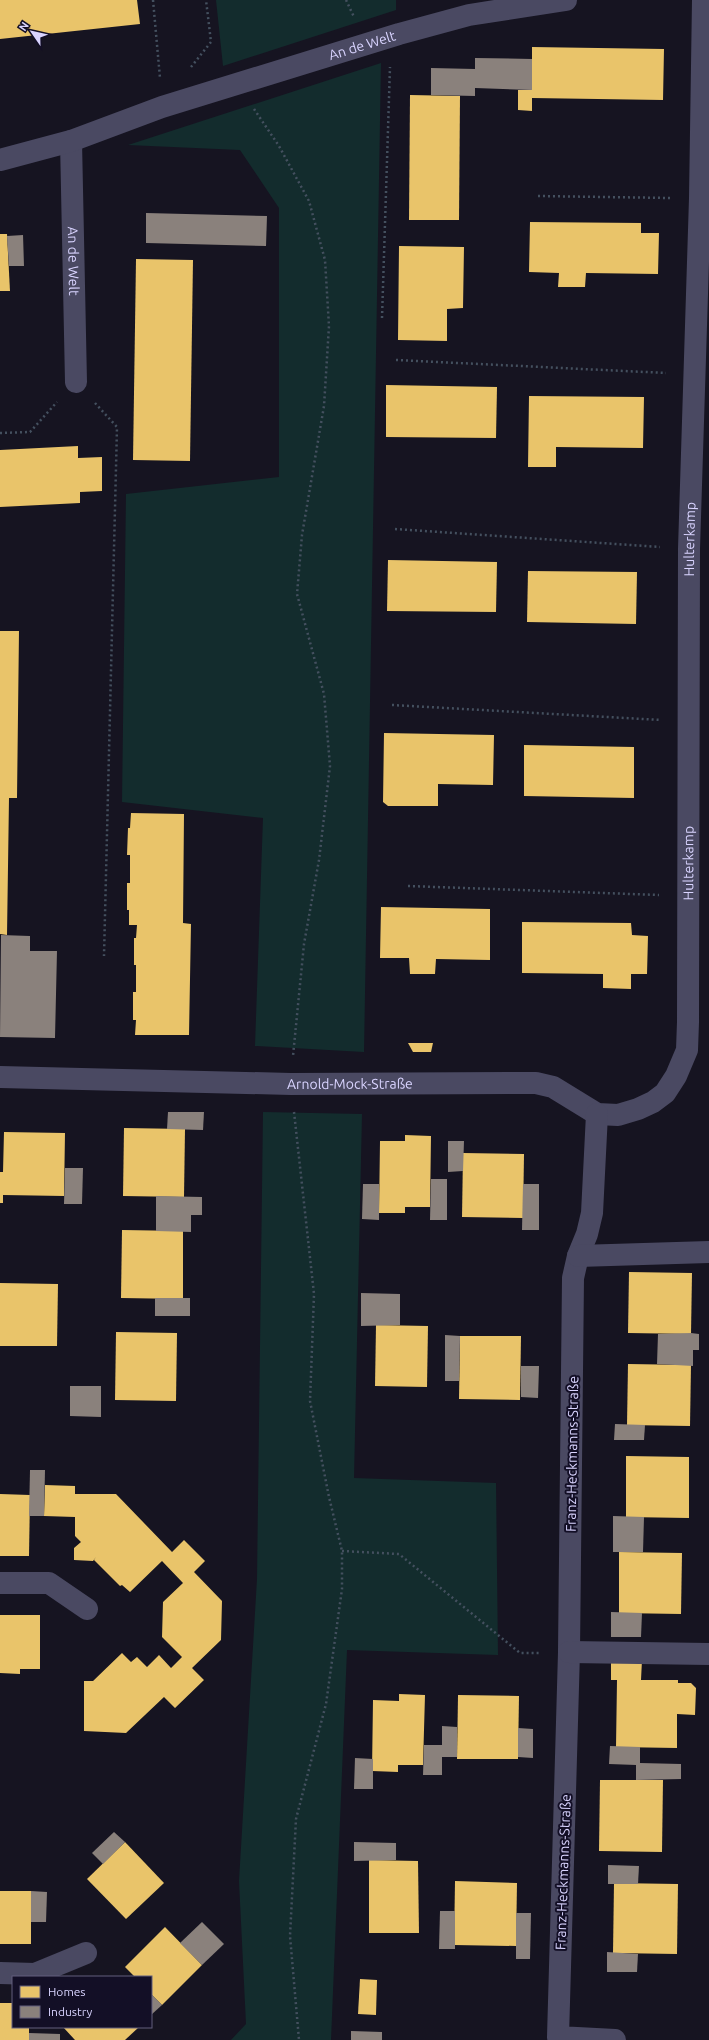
<svg xmlns="http://www.w3.org/2000/svg" width="709" height="2040" viewBox="0 0 709 2040" font-family="Ubuntu,sans-serif">
	<rect width="100%" height="100%" fill="#161421"/>
	<!-- green -->
	<g fill="#132c2d">
		<polygon points="216,0 396,0 396,10 223,66"/>
		<polygon points="381,63 364,1052 257,1046 255,1046 263,818 122,802 126,494 279,477 279,208 240,150 128,145"/>
		<polygon points="263,1112 362,1114 354,1478 496,1483 498,1655 347,1650 331,2040 231,2040 246,2024 239,1881 257,1579"/>
	</g>
	<!-- homes -->
	<g fill="#e9c46a">
		<polygon points="0,0 137,0 140,24 0,39"/>
		<polygon points="532,47 664,49 663,100 532,98 532,111 518,110 518,90 532,90"/>
		<polygon points="410,95 460,96 459,220 409,220"/>
		<polygon points="530,222 641,223 641,233 659,233 658,274 586,273 585,287 558,287 559,273 529,272"/>
		<polygon points="0,234 7,234 10,291 0,291"/>
		<polygon points="399,246 464,247 463,308 447,309 447,341 398,340"/>
		<polygon points="136,259 193,260 190,461 133,460"/>
		<polygon points="386,385 497,387 496,438 386,437"/>
		<polygon points="529,396 644,397 643,448 556,447 556,467 528,467"/>
		<polygon points="78,446 78,458 102,457 102,491 80,492 80,503 0,507 0,450"/>
		<polygon points="388,560 497,562 496,612 387,611"/>
		<polygon points="528,571 637,572 636,624 527,622"/>
		<polygon points="0,631 19,631 17,798 9,798 7,935 0,934"/>
		<polygon points="384,733 494,735 493,785 438,784 438,806 388,806 383,802"/>
		<polygon points="524,745 634,747 634,798 524,796"/>
		<polygon points="131,813 184,814 183,923 191,924 189,1035 135,1035 136,1020 133,1020 133,992 136,992 136,965 134,965 134,938 136,938 137,925 129,925 129,910 127,910 127,883 130,883 130,855 127,855 128,828 130,828"/>
		<polygon points="381,907 490,909 490,960 436,959 435,974 410,974 409,958 380,958"/>
		<polygon points="522,922 631,923 632,935 648,936 647,974 631,974 631,989 603,988 603,974 522,973"/>
		<polygon points="408,1043 433,1043 431,1052 413,1052"/>
		<polygon points="124,1128 185,1129 184,1197 123,1196"/>
		<polygon points="4,1132 65,1133 64,1196 3,1195 3,1203 0,1203 0,1172 3,1172"/>
		<polygon points="405,1135 431,1136 430,1207 405,1207 405,1213 379,1213 380,1141 405,1141"/>
		<polygon points="463,1153 524,1154 523,1218 462,1217"/>
		<polygon points="122,1230 183,1231 183,1299 121,1298"/>
		<polygon points="629,1272 692,1273 691,1334 628,1333"/>
		<polygon points="0,1283 58,1284 57,1346 0,1346"/>
		<polygon points="376,1325 428,1326 427,1387 375,1386"/>
		<polygon points="116,1332 177,1333 176,1401 115,1400"/>
		<polygon points="460,1336 521,1336 520,1400 459,1399"/>
		<polygon points="628,1364 691,1365 690,1426 627,1425"/>
		<polygon points="626,1456 689,1457 689,1518 626,1517"/>
		<polygon points="45,1485 75,1486 75,1494 116,1494 172,1552 184,1540 205,1561 194,1572 222,1601 221,1640 192,1668 204,1680 175,1708 164,1697 126,1733 84,1731 84,1681 93,1681 122,1653 131,1662 137,1657 147,1667 159,1655 171,1668 182,1657 162,1637 163,1602 183,1583 162,1561 130,1592 122,1585 120,1586 94,1560 96,1557 93,1561 74,1560 74,1548 81,1542 75,1536 75,1517 44,1516"/>
		<polygon points="0,1494 30,1495 29,1556 0,1556"/>
		<polygon points="619,1552 682,1553 681,1614 619,1613"/>
		<polygon points="0,1615 40,1615 40,1669 20,1669 20,1674 0,1673"/>
		<polygon points="611,1660 642,1660 641,1680 678,1680 678,1683 691,1683 696,1688 695,1715 677,1714 677,1748 616,1747 617,1680 611,1680"/>
		<polygon points="399,1694 425,1695 423,1765 398,1765 398,1772 372,1771 373,1700 399,1701"/>
		<polygon points="458,1695 519,1696 518,1759 457,1759"/>
		<polygon points="600,1780 663,1780 662,1852 599,1851"/>
		<polygon points="125,1842 164,1883 126,1919 87,1879"/>
		<polygon points="369,1860 418,1861 419,1933 369,1933"/>
		<polygon points="455,1881 517,1883 516,1946 454,1945"/>
		<polygon points="614,1883 678,1884 677,1954 613,1953"/>
		<rect x="0" y="1891" width="31" height="53"/>
		<polygon points="165,1927 202,1965 162,2005 151,1994 151,1977 135,1977 125,1967"/>
		<polygon points="360,1979 377,1980 376,2015 358,2014"/>
		<polygon points="0,2003 13,2003 13,2027 29,2027 29,2040 0,2040"/>
		<polygon points="63,2027 139,2027 125,2040 75,2040"/>
	</g>
	<!-- industry -->
	<g fill="#8a817c">
		<polygon points="475,58 532,59 532,90 475,88 475,96 431,95 431,68 475,69"/>
		<polygon points="146,213 267,216 266,246 146,243"/>
		<polygon points="23,235 24,266 9,266 7,236"/>
		<polygon points="1,935 30,936 30,951 57,951 55,1038 0,1037"/>
		<polygon points="168,1112 204,1112 203,1130 167,1129"/>
		<polygon points="448,1141 464,1141 463,1171 448,1172"/>
		<polygon points="65,1168 83,1168 82,1204 64,1204"/>
		<polygon points="431,1179 447,1179 447,1220 430,1220"/>
		<polygon points="363,1184 379,1184 379,1220 362,1219"/>
		<polygon points="523,1184 539,1184 539,1230 522,1230"/>
		<polygon points="156,1196 202,1197 202,1215 191,1215 191,1232 156,1231"/>
		<polygon points="361,1293 400,1294 400,1325 361,1326"/>
		<rect x="155" y="1298" width="35" height="18"/>
		<polygon points="691,1333 699,1334 699,1350 693,1350 693,1366 657,1364 658,1334"/>
		<polygon points="445,1335 460,1336 459,1381 445,1381"/>
		<polygon points="521,1366 539,1366 538,1398 521,1397"/>
		<polygon points="70,1386 101,1386 101,1417 70,1416"/>
		<polygon points="615,1424 645,1425 644,1440 614,1440"/>
		<polygon points="30,1470 45,1470 44,1516 29,1516"/>
		<polygon points="613,1516 644,1517 643,1552 613,1552"/>
		<polygon points="611,1612 642,1613 641,1637 611,1637"/>
		<polygon points="442,1726 457,1727 457,1757 442,1757 442,1775 423,1775 424,1745 442,1745"/>
		<polygon points="518,1728 533,1729 533,1758 518,1757"/>
		<polygon points="610,1746 640,1747 640,1763 681,1764 681,1779 636,1780 636,1765 609,1764"/>
		<polygon points="355,1758 373,1759 373,1789 354,1789"/>
		<polygon points="114,1832 125,1842 103,1864 92,1853"/>
		<polygon points="354,1842 396,1843 396,1860 354,1861"/>
		<polygon points="608,1865 639,1866 638,1884 608,1884"/>
		<polygon points="31,1891 47,1892 46,1922 31,1922"/>
		<polygon points="440,1911 455,1911 455,1949 439,1949"/>
		<polygon points="516,1913 531,1913 530,1959 516,1959"/>
		<polygon points="202,1922 224,1944 202,1965 180,1943"/>
		<polygon points="607,1952 638,1954 637,1972 607,1972"/>
		<polygon points="151,1994 162,2005 151,2015"/>
		<polygon points="351,2031 382,2032 382,2040 351,2040"/>
		<polygon points="29,2033 60,2034 60,2040 29,2040"/>
	</g>
	<g fill="none" stroke-linecap="round" stroke-linejoin="round">
		<!-- path -->
		<g stroke="#44505f" stroke-width="2.5" stroke-dasharray="2 3" stroke-linecap="butt">
			<polyline points="153,0 160,78"/>
			<polyline points="346,0 354,17"/>
			<polyline points="191,67 211,42 206,0"/>
			<polyline points="254,109 279,146 309,201 325,260 329,326 324,406 302,535 297,594 324,694 330,766 319,860 304,944 293,1056"/>
			<polyline points="538,196 671,198"/>
			<polyline points="382,318 390,67"/>
			<polyline points="396,360 666,373"/>
			<polyline points="95,403 117,427 104,956"/>
			<polyline points="0,433 30,432 57,402"/>
			<polyline points="395,529 660,547"/>
			<polyline points="392,705 661,720"/>
			<polyline points="408,886 659,895"/>
			<polyline points="294,1112 314,1294 310,1401 329,1497 342,1551 342,1589 326,1704 296,1819 290,1936 299,2040"/>
			<polyline points="342,1551 399,1554 520,1653 540,1653"/>
		</g>
		<!-- street -->
		<g stroke="#4a4962" stroke-width="22">
			<path id="s1" d="M71,141L76,382"/>
			<path id="s2" d="M0,160L71,141L162,107L399,34L469,15L566,0"/>
			<path id="s3" d="M0,1077L291,1084L536,1083L553,1087L597,1114L618,1115L638,1109L653,1102L665,1093L676,1076L687,1050L688,1022L689,549L700,198L703,0"/>
			<polyline points="597,1114 592,1213 587,1234 578,1256 573,1278 569,1652 558,2037 615,2040"/>
			<polyline points="578,1256 709,1252"/>
			<polyline points="0,1583 49,1583 87,1609"/>
			<polyline points="569,1652 709,1654"/>
			<polyline points="0,1973 35,1974 86,1953"/>
		</g>
	</g>
	<g text-anchor="middle" dominant-baseline="central" stroke-width="4" stroke-linejoin="round" paint-order="stroke">
		<!-- street labels -->
		<g font-size="14" fill="#d9d4ff" stroke="#130f26">
			<text stroke="none"><textPath href="#s2" startOffset="380">An de Welt</textPath></text>
			<text stroke="none"><textPath href="#s1" startOffset="120">An de Welt</textPath></text>
			<text stroke="none"><textPath href="#s3" startOffset="1238">Hulterkamp</textPath></text>
			<text stroke="none"><textPath href="#s3" startOffset="914">Hulterkamp</textPath></text>
			<text stroke="none"><textPath href="#s3" startOffset="350">Arnold-Mock-Straße</textPath></text>
			<text transform="translate(572 1454) rotate(-89)">Franz-Heckmanns-Straße</text>
			<text transform="translate(563 1872) rotate(-88)">Franz-Heckmanns-Straße</text>
		</g>
	</g>
	<!-- legend -->
	<rect x="12" y="1976" width="140" height="52" fill="#130f26" stroke="#625e7d"/>
	<rect x="20" y="1986" width="20" height="12" fill="#e9c46a" stroke="#625e7d"/>
	<text x="48" y="1996" font-size="12" fill="#d9d4ff">Homes</text>
	<rect x="20" y="2006" width="20" height="12" fill="#8a817c" stroke="#625e7d"/>
	<text x="48" y="2016" font-size="12" fill="#d9d4ff">Industry</text>
	<!-- north arrow -->
	<g transform="translate(32 32) rotate(304)" stroke="#130f26" stroke-width="3" paint-order="stroke">
	<path d="M0-3L7 15L0 10L-7 15Z" fill="#d9d4ff"/>
	<text y="-6" font-size="11" font-weight="bold" text-anchor="middle" fill="#d9d4ff">N</text>
	</g>
</svg>
